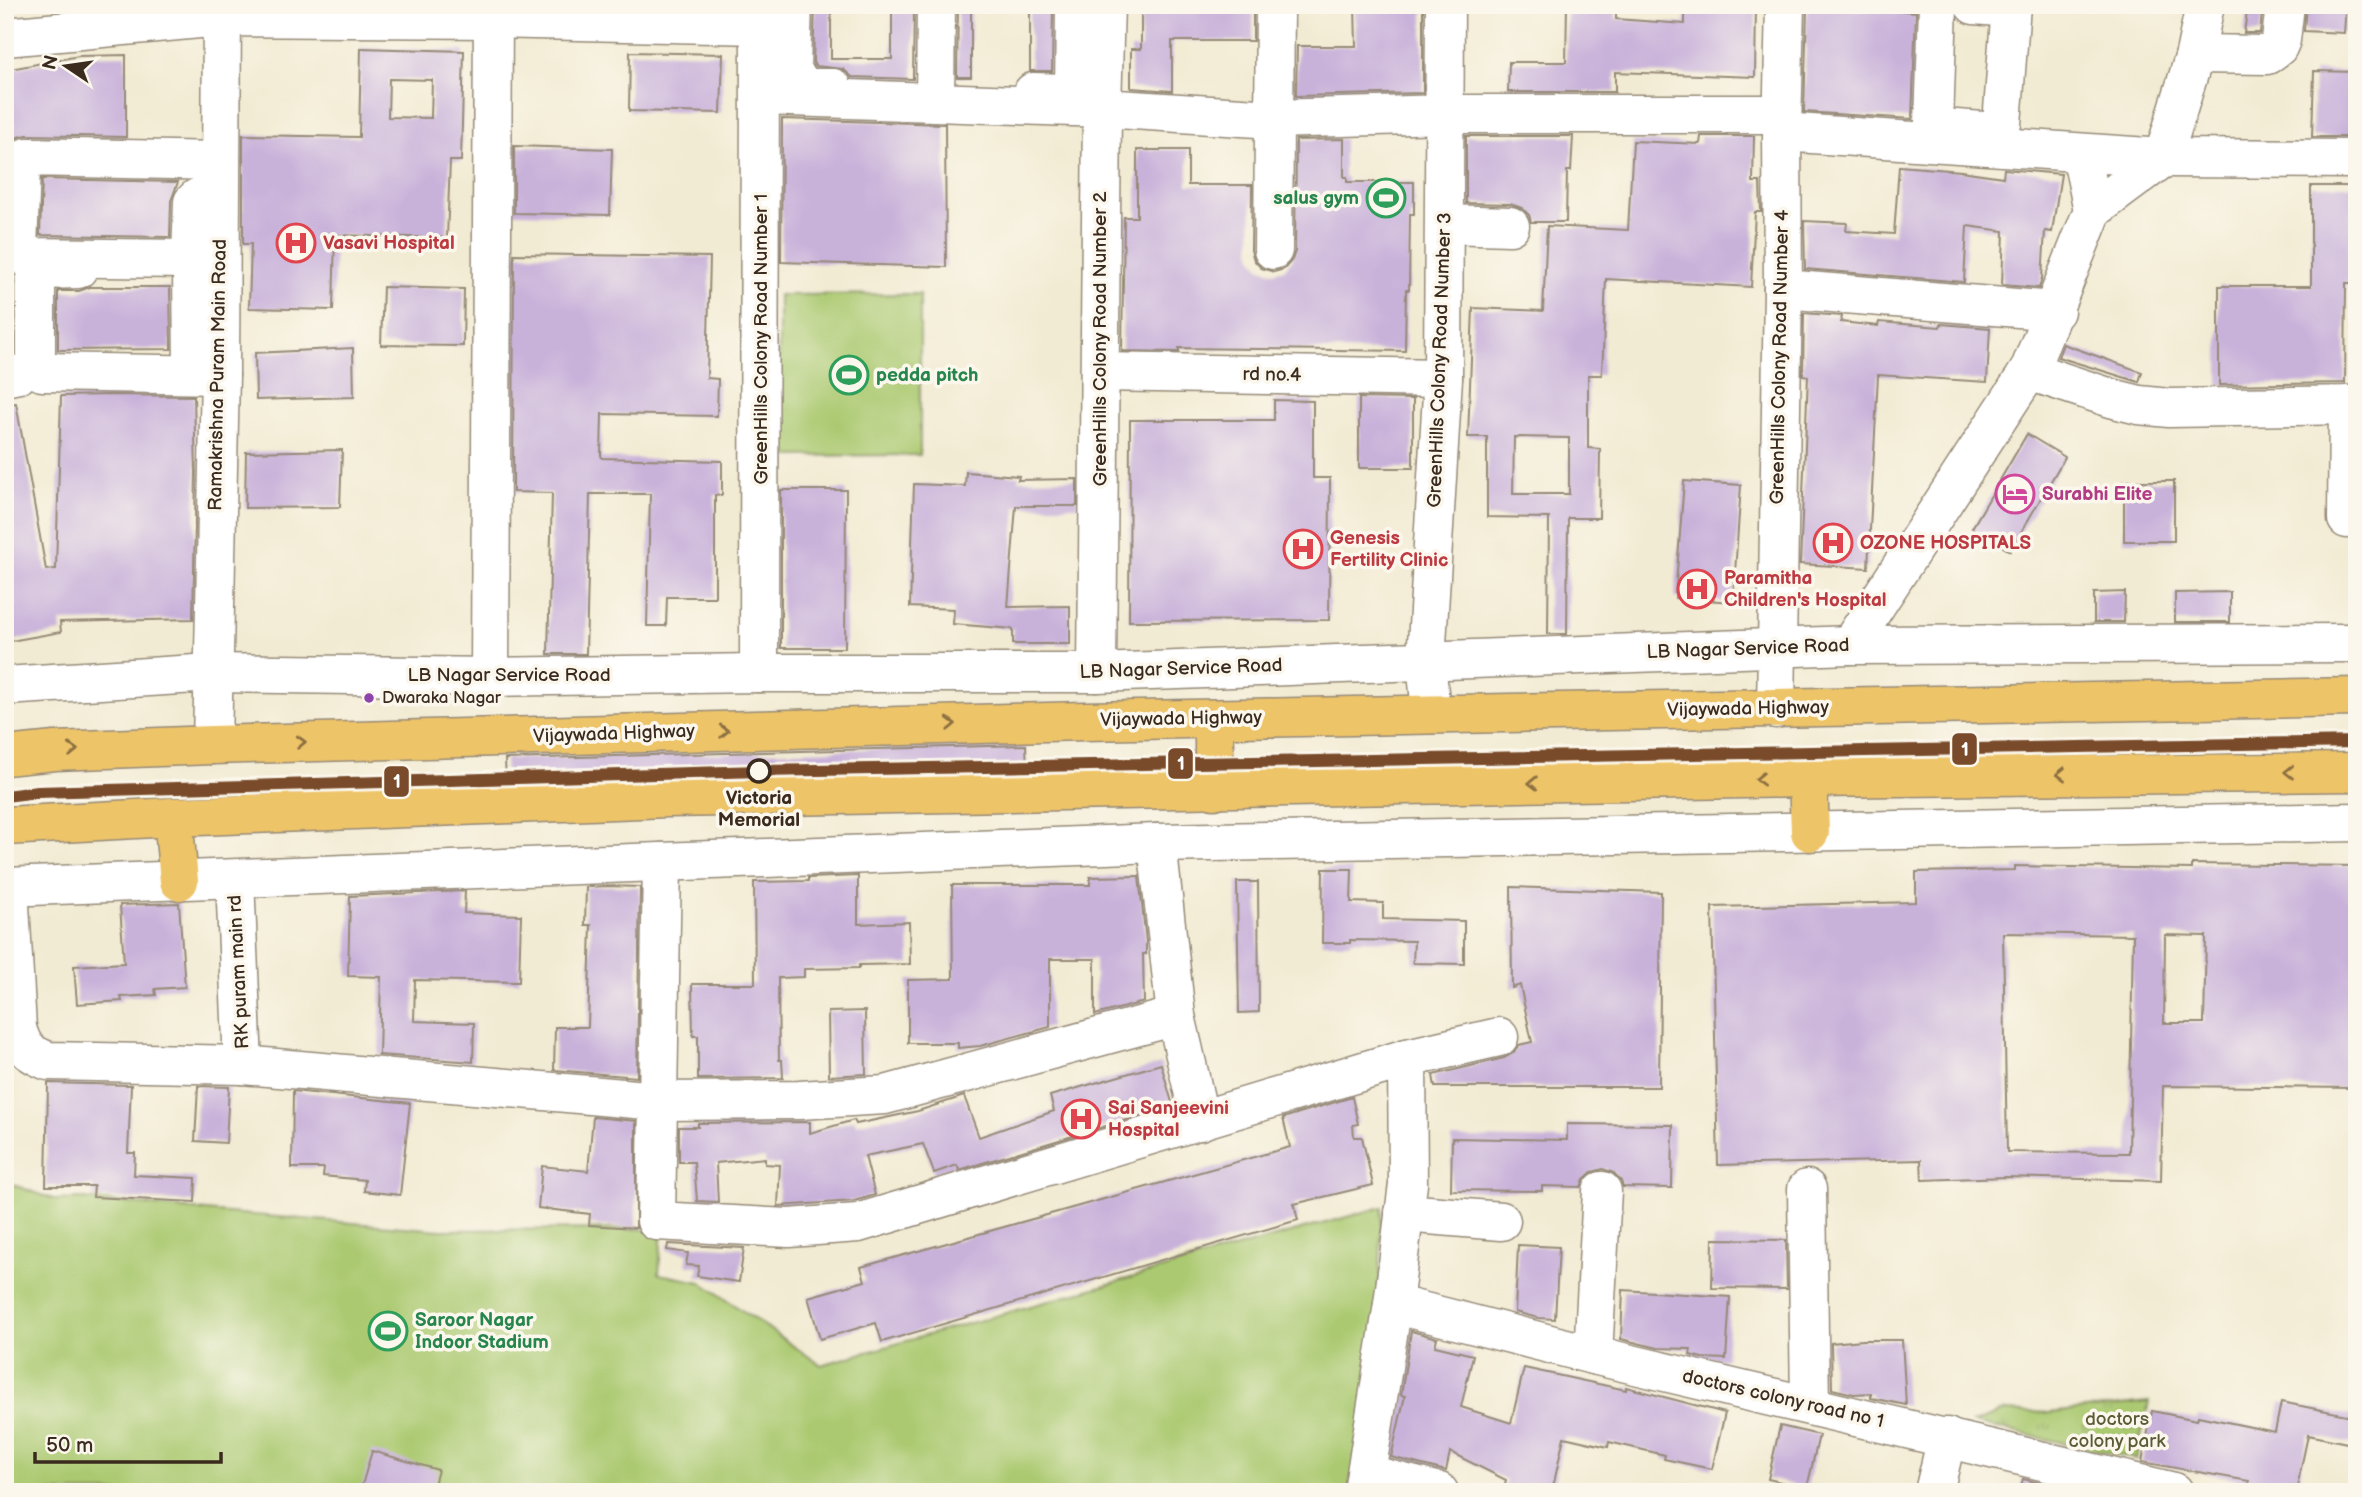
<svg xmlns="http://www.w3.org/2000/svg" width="2362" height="1497" viewBox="0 0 2362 1497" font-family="'Balsamiq Sans',sans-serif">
	<defs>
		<pattern id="grass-tufts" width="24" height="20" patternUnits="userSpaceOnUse" patternTransform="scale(1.75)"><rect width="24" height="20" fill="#aac970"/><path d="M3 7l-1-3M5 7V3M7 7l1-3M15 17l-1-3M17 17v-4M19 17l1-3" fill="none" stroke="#8ca35b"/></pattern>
	</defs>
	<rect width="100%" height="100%" fill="#fbf7ec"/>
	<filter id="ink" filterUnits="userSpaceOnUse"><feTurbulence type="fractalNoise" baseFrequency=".0143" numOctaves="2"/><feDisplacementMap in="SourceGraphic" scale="14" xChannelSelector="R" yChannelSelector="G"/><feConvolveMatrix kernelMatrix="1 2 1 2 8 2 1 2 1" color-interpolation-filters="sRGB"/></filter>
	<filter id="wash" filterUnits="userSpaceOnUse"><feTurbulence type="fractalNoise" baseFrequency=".00686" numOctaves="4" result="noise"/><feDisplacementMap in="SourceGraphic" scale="28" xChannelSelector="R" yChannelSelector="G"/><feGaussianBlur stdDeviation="1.57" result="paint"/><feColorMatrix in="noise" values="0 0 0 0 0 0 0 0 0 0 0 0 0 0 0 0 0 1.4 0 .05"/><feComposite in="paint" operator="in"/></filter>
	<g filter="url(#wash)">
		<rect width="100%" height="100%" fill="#f2ebd3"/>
		<!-- grass -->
		<polygon fill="url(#grass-tufts)" stroke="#727a47" stroke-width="2" points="2149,1402 2136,1459 1973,1423 2005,1411 2050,1413"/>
		<!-- pitch -->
		<g fill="#aac970" stroke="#727a47" stroke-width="2">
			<polygon points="920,294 920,455 779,456 779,295"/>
			<polygon points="5,1182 56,1200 85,1199 216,1212 440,1230 662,1229 659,1274 701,1282 821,1365 1382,1207 1379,1297 1355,1492 5,1492"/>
		</g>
		<g id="blocks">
			<!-- building -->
			<g fill="#c9b2da" fill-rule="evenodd">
				<polygon points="815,5 831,5 831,59 892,59 892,5 914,5 913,79 852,77 843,69 815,66 813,62"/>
				<polygon points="958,5 971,5 971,77 957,77"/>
				<polygon points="1030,5 1053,5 1052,71 1030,71"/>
				<polygon points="1141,5 1253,5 1253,41 1172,41 1172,91 1131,88 1131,49 1141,49"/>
				<polygon points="1355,5 1423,5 1423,93 1296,96 1297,46 1356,46"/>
				<polygon points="1567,5 1616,5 1616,19 1685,24 1685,5 1756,5 1755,77 1615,72 1615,92 1508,92 1509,62 1566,62"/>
				<polygon points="2306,5 2346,5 2344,33 2304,31"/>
				<polygon points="1807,7 1870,10 1870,8 1916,12 1912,119 1804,112"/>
				<polygon points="2247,11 2262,13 2260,33 2244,33"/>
				<path d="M361,48L464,51L461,161H450L447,238L335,235L333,310L249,308L251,244H243V135L359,137ZM389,79L432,80L431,118L388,117Z"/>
				<polygon points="630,52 723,54 721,113 629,111"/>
				<polygon points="126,55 126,137 27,135 18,137 5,146 5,70 79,56"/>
				<polygon points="2314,71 2357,72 2355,137 2312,137"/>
				<polygon points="782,119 945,124 946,267 781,262"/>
				<polygon points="1466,136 1573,136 1571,171 1567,171 1566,222 1531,222 1529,215 1522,208 1511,204 1466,203"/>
				<path d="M1701,136H1754L1753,182H1760L1761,212H1755L1751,287L1606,279L1602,375H1588V448L1600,449L1599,518H1568L1567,634H1548L1549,518L1487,517V437H1468L1473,308L1543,311L1547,226L1628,230L1633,141L1700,144ZM1514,437L1569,438V494H1513Z"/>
				<polygon points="1344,139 1344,177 1347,177 1347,182 1414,182 1414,214 1410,214 1409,290 1406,290 1405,351 1179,348 1179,352 1122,351 1124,217 1137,217 1137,150 1188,150 1188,185 1252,185 1251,250 1254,260 1261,268 1274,272 1284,269 1292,260 1295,251 1296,140"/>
				<polygon points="514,146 612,149 610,215 514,213"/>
				<polygon points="1899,166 1961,171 2003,177 2004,169 2061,174 2052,232 2045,231 2042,278 2039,288 2002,285 2004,231 1967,226 1964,282 1805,269 1804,221 1847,223 1846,231 1894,234"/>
				<polygon points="42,179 178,182 171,201 170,237 40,235"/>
				<polygon points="2311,186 2357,186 2357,283 2346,283 2345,383 2219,385 2219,286 2311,286"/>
				<polygon points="514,254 710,257 707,378 718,379 717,416 602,414 601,455 602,458 722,461 722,495 715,495 715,597 667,597 666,626 647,626 650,494 590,494 586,654 548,654 552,493 513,492"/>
				<polygon points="90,287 170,287 171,349 58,350 58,291 79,291"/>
				<polygon points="383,287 464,289 463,346 381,345"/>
				<polygon points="1804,313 1842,316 1841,322 1878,326 1879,322 1940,327 1941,324 1990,328 1987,382 1878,375 1868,568 1800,564 1808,376 1803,375"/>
				<polygon points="2063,344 2142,372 2139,382 2058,357"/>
				<polygon points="353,348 354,397 256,400 255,353"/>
				<polygon points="110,395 194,396 196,473 193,619 60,622 61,632 5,642 5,404 16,403 46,570 56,569 61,396"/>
				<polygon points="1359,398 1413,399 1413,468 1359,468"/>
				<polygon points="1274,400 1313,401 1313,478 1330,478 1329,620 1129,621 1130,420 1274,420"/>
				<polygon points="2027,434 2065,457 2010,551 1972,528"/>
				<polygon points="342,450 340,507 245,508 246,452"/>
				<polygon points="966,472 1019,476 1018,480 1077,479 1077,506 1016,506 1008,607 1070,606 1070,644 1013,644 1013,629 953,624 954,609 910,607 914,484 965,486"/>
				<polygon points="1684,481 1741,485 1733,602 1675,598"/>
				<rect x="2124" y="481" width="50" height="60"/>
				<polygon points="781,490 846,490 845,648 781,648"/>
				<polygon points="2125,592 2124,622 2094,622 2094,593"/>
				<polygon points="2230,592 2230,622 2175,622 2175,593"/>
				<polygon points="1026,745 1027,770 667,776 506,782 505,759"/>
				<path d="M2192,864L2357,866V1088L2163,1086L2161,1181L2007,1177L1922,1180L1921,1160L1718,1165L1712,907L1916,902V872L2015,870V866L2192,869ZM2003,933L2133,935L2129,1153L2007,1152ZM2165,935L2206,936L2204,1023H2164Z"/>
				<polygon points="1323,869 1352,869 1351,902 1383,903 1383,919 1464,921 1464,964 1413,963 1414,941 1350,940 1350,943 1322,943"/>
				<polygon points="858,876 858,924 909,922 910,964 859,965 859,968 804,969 804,977 778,978 779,1060 782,1060 783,1078 698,1079 698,1036 693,1036 692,984 755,984 754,882 808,881 808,878"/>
				<polygon points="1139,876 1146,942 1146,954 1143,954 1144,1002 1095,1015 1095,959 1050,959 1050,1027 980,1046 958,1048 958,1043 908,1043 908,980 953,979 952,885 1090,885 1090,877"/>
				<polygon points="1237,882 1258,882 1259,1012 1239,1013"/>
				<polygon points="608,886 640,887 637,1077 554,1070 555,1027 588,1027 591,925 585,925 586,887"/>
				<polygon points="1511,887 1661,892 1659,1087 1435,1087 1433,1075 1504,1058 1513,1053 1519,1045 1532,1042 1520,985 1512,988"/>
				<polygon points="465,891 464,913 521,915 519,982 415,980 414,1021 474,1023 473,1062 379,1055 381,977 348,976 350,896"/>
				<polygon points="179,903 185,987 155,989 156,995 121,997 122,1001 77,1004 74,966 124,963 120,905"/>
				<polygon points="865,1011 866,1074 829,1076 828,1012"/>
				<polygon points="1161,1064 1173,1106 959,1170 957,1165 934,1173 923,1144 865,1156 875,1195 854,1201 778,1206 780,1165 765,1164 765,1158 716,1163 718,1202 697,1201 694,1162 679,1162 679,1127 698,1127 698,1123 810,1122 810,1133 854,1120 856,1124 918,1111 964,1096 979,1137 1054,1111 1050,1096"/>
				<polygon points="48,1083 131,1085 128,1153 135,1153 134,1175 196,1178 195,1202 93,1197 94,1186 46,1186"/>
				<polygon points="198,1086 229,1087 226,1143 195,1141"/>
				<polygon points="293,1091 410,1103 400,1195 364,1191 365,1180 323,1176 324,1168 292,1168"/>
				<polygon points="1352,1097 1358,1124 1353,1125 1354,1137 1362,1137 1373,1185 1294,1204 1298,1220 882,1342 876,1323 820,1339 808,1297 865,1281 861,1267 1290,1147 1283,1118"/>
				<polygon points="593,1117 636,1121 636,1228 589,1225 590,1214 538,1208 542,1166 588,1171"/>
				<polygon points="1567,1124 1673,1125 1672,1188 1623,1187 1621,1181 1614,1173 1603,1169 1592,1172 1584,1179 1581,1187 1542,1186 1542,1191 1451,1190 1452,1138 1567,1140"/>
				<polygon points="1713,1239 1786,1240 1787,1289 1712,1288"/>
				<polygon points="668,1244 744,1248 739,1282 697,1276 699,1266 686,1265 688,1253 667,1250"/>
				<polygon points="1518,1245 1559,1247 1555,1319 1538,1318 1515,1312"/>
				<polygon points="1623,1290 1730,1297 1726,1359 1702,1358 1690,1355 1691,1349 1658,1348 1621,1339"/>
				<polygon points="1411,1331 1437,1338 1435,1346 1473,1355 1461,1407 1511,1423 1524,1368 1626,1390 1626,1387 1725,1413 1712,1469 1664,1459 1665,1455 1609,1442 1608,1447 1564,1437 1552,1492 1503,1492 1506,1480 1450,1452 1446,1471 1391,1457 1405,1396 1401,1395"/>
				<polygon points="1863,1340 1902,1340 1906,1405 1871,1398 1871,1393 1854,1394 1832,1389 1831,1343"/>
				<polygon points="2281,1402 2357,1417 2357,1445 2308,1435 2296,1492 2247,1492 2249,1481 2142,1462 2152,1411 2197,1420 2198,1416 2275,1432"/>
				<polygon points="1780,1426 1819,1435 1807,1488 1768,1479"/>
				<polygon points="372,1451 438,1470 432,1492 360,1492"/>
				<polygon points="2023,1479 2078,1492 2019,1492"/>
			</g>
		</g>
	</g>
	<g filter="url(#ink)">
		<use href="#blocks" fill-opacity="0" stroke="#968a78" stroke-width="2"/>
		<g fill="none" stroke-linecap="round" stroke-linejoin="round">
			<defs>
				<g id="minor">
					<polyline points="793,5 791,67 802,88 833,88"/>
					<polyline points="1938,5 1934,123 1942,128 1997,132 2002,124 2011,5"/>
					<polyline points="1974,5 2011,8"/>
					<polyline points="5,37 221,17 493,19 759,25"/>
					<polyline points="2195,54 2267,55 2278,47 2281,40 2285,5"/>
					<polyline points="1033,92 1066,93 1074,90 1075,5"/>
					<polyline points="762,96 1102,108 1273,119 1445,114 1782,114"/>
					<polyline points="935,102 936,5"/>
					<polyline points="1782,132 2163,158 2357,159"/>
					<polyline points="220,200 197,198 193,202 191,255 187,259 26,257 18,251 21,166 27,157 221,161"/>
					<polyline points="2093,210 2163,158 2195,54 2205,5"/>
					<polyline points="1445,224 1510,226"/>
					<polyline points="1273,250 1275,5"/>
					<polyline points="78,269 45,270 36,278 36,360 42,372 220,375"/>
					<polyline points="192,269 193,374"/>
					<polyline points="1783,289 2055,311"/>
					<polyline points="2029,371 2111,398 2139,405 2169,408 2357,405"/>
					<polyline points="1100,372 1443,378"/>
					<polyline points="5,377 19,374"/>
					<polyline points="2347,519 2348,405"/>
					<polyline points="1850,645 2029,371 2093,210 2081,153"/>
					<polyline points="759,673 760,5"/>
					<polyline points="1097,673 1102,108 1105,5"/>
					<polyline points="490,677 493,5"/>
					<polyline points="5,686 212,673 490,677 759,673 1097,673 1850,645 2357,643"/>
					<polyline points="1776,709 1783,289 1782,132 1785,5"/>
					<polyline points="1431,714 1426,660 1443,378 1445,5"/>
					<polyline points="212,745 220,375 222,5"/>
					<polyline points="1157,843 1176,1016 1200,1121"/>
					<polyline points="662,862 656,1221 789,1228 858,1223 1407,1058 1499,1037"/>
					<polyline points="235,879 243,1065"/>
					<polyline points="5,887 1157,843 2357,822"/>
					<path d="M9,887L17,1028C23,1049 28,1053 48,1061L243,1065L658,1101L799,1100L885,1095L1176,1016"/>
					<polyline points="1807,1189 1810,1405"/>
					<polyline points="1404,1213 1501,1221"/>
					<polyline points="1393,1304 1593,1355 2174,1492"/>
					<polyline points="1593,1355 1602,1191"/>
					<polyline points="1367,1474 1439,1492"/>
					<polyline points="1363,1492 1393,1304 1408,1184 1407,1058"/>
					<polyline points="1934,1492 1947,1437"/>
				</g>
				<g id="highway">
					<polyline points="1214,719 1214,790"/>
					<polyline points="5,756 55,751 212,745 1085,721 2357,697"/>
					<polyline points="1808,778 1810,832"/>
					<polyline points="173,817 179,881"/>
					<polyline points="5,826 173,817 667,798 1808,778 2357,772"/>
				</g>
			</defs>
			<!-- minor casing -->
			<use href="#minor" stroke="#968a78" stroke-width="41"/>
			<!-- highway casing -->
			<use href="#highway" stroke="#968a78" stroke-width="41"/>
			<!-- minor -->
			<use href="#minor" stroke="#fff" stroke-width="38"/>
			<!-- highway -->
			<use href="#highway" stroke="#eec469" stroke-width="38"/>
			<defs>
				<polyline id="metro-1" points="5,796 38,792 761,771 2357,742"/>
			</defs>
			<!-- metro-1 casing -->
			<use href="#metro-1" stroke="#fbf7ec" stroke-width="18"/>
			<!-- metro-1 -->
			<use href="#metro-1" stroke="#7a4b2a" stroke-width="12"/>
		</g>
		<!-- one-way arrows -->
		<defs><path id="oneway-chevron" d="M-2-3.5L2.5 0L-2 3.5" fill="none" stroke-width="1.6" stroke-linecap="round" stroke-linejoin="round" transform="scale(1.75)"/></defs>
		<g stroke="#8c6f40">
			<use href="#oneway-chevron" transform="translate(951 724) rotate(-2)"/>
			<use href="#oneway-chevron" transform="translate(724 731) rotate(-2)"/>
			<use href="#oneway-chevron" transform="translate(301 742) rotate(-2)"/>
			<use href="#oneway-chevron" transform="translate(73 750) rotate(-2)"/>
			<use href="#oneway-chevron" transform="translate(2289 772) rotate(180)"/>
			<use href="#oneway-chevron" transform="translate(2061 774) rotate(179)"/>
			<use href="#oneway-chevron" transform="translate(1760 779) rotate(179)"/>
			<use href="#oneway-chevron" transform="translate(1533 783) rotate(179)"/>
		</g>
	</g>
	<!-- icons -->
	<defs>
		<symbol id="stadium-ring" viewBox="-11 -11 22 22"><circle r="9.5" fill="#fbf7ec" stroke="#2e9e5b" stroke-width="1.5"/><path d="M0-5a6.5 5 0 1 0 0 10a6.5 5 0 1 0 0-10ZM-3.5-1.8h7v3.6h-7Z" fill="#2e9e5b"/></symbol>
		<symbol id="hospital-ring" viewBox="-11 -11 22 22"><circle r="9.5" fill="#fbf7ec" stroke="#e0444e" stroke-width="1.5"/><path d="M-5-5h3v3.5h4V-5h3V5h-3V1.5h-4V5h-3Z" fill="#e0444e"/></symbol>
		<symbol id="hotel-ring" viewBox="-11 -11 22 22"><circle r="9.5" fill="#fbf7ec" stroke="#d1479c" stroke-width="1.5"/><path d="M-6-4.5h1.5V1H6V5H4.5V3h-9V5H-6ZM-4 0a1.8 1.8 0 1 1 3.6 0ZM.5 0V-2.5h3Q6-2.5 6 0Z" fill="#d1479c"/></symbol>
	</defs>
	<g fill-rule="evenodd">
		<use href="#stadium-ring" x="1364" y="176" width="44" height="44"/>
		<use href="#hospital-ring" x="274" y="221" width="44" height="44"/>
		<use href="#stadium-ring" x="827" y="353" width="44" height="44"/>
		<use href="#hotel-ring" x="1993" y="472" width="44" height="44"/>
		<use href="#hospital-ring" x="1811" y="521" width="44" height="44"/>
		<use href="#hospital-ring" x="1281" y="527" width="44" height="44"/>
		<use href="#hospital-ring" x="1675" y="567" width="44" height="44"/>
		<use href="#hospital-ring" x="1059" y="1097" width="44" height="44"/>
		<use href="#stadium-ring" x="366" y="1309" width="44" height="44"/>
	</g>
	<!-- markers -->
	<circle fill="#8e44ad" stroke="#fbf7ec" stroke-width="2.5" cx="369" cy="698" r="6"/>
	<circle fill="#fbf7ec" stroke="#3b2a1e" stroke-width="3.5" cx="759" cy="771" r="11"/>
	<g text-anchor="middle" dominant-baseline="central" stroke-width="7" stroke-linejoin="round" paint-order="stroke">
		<!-- bus labels -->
		<g font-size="17" fill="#3b2a1e" stroke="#fbf7ec" text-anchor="start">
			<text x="382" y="698">Dwaraka Nagar</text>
		</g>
		<!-- leisure labels -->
		<g font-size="19" font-weight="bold" fill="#27864d" stroke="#fbf7ec" text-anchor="start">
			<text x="1359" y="198" text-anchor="end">salus gym</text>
			<text x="876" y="375">pedda pitch</text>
			<text x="415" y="1320">Saroor Nagar<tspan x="415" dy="22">Indoor Stadium</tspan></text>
		</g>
		<!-- health labels -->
		<g font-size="19" font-weight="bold" fill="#be3a42" stroke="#fbf7ec" text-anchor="start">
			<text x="323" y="243">Vasavi Hospital</text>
			<text x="1330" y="538">Genesis<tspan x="1330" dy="22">Fertility Clinic</tspan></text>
			<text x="1860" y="543">OZONE HOSPITALS</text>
			<text x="1724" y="578">Paramitha<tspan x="1724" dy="22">Children's Hospital</tspan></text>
			<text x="1108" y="1108">Sai Sanjeevini<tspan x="1108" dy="22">Hospital</tspan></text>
		</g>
		<!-- street labels -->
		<g font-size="19" fill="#3b2a1e" stroke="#fbf7ec">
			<text transform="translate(761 339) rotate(-90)">GreenHills Colony Road Number 1</text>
			<text transform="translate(1100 339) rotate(-90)">GreenHills Colony Road Number 2</text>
			<text transform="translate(1780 357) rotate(-89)">GreenHills Colony Road Number 4</text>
			<text transform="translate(1440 360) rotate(-88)">GreenHills Colony Road Number 3</text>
			<text transform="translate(218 375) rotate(-89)">Ramakrishna Puram Main Road</text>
			<text transform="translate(1272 375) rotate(1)">rd no.4</text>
			<text transform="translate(1748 649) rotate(-2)">LB Nagar Service Road</text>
			<text transform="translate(1181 669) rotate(-2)">LB Nagar Service Road</text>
			<text x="509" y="675">LB Nagar Service Road</text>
			<text transform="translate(1748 709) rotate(-1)">Vijaywada Highway</text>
			<text transform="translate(1181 719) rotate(-1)">Vijaywada Highway</text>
			<text transform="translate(614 734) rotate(-2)">Vijaywada Highway</text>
			<text transform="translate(239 972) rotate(-93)">RK puram main rd</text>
			<text transform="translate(1783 1399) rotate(13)">doctors colony road no 1</text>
		</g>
		<!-- hotel labels -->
		<g font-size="19" font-weight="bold" fill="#b23c85" stroke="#fbf7ec" text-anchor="start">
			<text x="2042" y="494">Surabhi Elite</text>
		</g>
		<!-- stop labels -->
		<g font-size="19" font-weight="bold" fill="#3b2a1e" stroke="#fbf7ec">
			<text x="759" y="798">Victoria<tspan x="759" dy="22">Memorial</tspan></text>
		</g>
		<!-- park labels -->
		<g font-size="19" fill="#5c5a37" stroke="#fbf7ec">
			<text x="2117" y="1419">doctors<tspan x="2117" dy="22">colony park</tspan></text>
		</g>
	</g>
	<g stroke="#fbf7ec" stroke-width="2.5">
		<rect x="1951" y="732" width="27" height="34" rx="7" fill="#7a4b2a"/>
		<rect x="1167" y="747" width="27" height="33" rx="7" fill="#7a4b2a"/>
		<rect x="383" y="765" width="27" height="33" rx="7" fill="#7a4b2a"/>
	</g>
	<g font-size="19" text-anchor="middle" font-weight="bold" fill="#fff">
		<text x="1965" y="756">1</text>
		<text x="1181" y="770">1</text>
		<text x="397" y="788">1</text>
	</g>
	<!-- margin -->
	<rect width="2362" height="1497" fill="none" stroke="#fbf7ec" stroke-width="28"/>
	<!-- north arrow -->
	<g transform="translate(66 66) rotate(283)" stroke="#fbf7ec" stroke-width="5" paint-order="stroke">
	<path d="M0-5L12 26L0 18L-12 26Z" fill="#3b2a1e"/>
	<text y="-10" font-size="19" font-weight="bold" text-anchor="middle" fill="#3b2a1e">N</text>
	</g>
	<!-- scale -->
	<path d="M35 1452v10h186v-10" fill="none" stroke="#3b2a1e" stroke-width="3.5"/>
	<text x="46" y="1452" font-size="21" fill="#3b2a1e" stroke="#fbf7ec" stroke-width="5" paint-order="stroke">50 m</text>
</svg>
